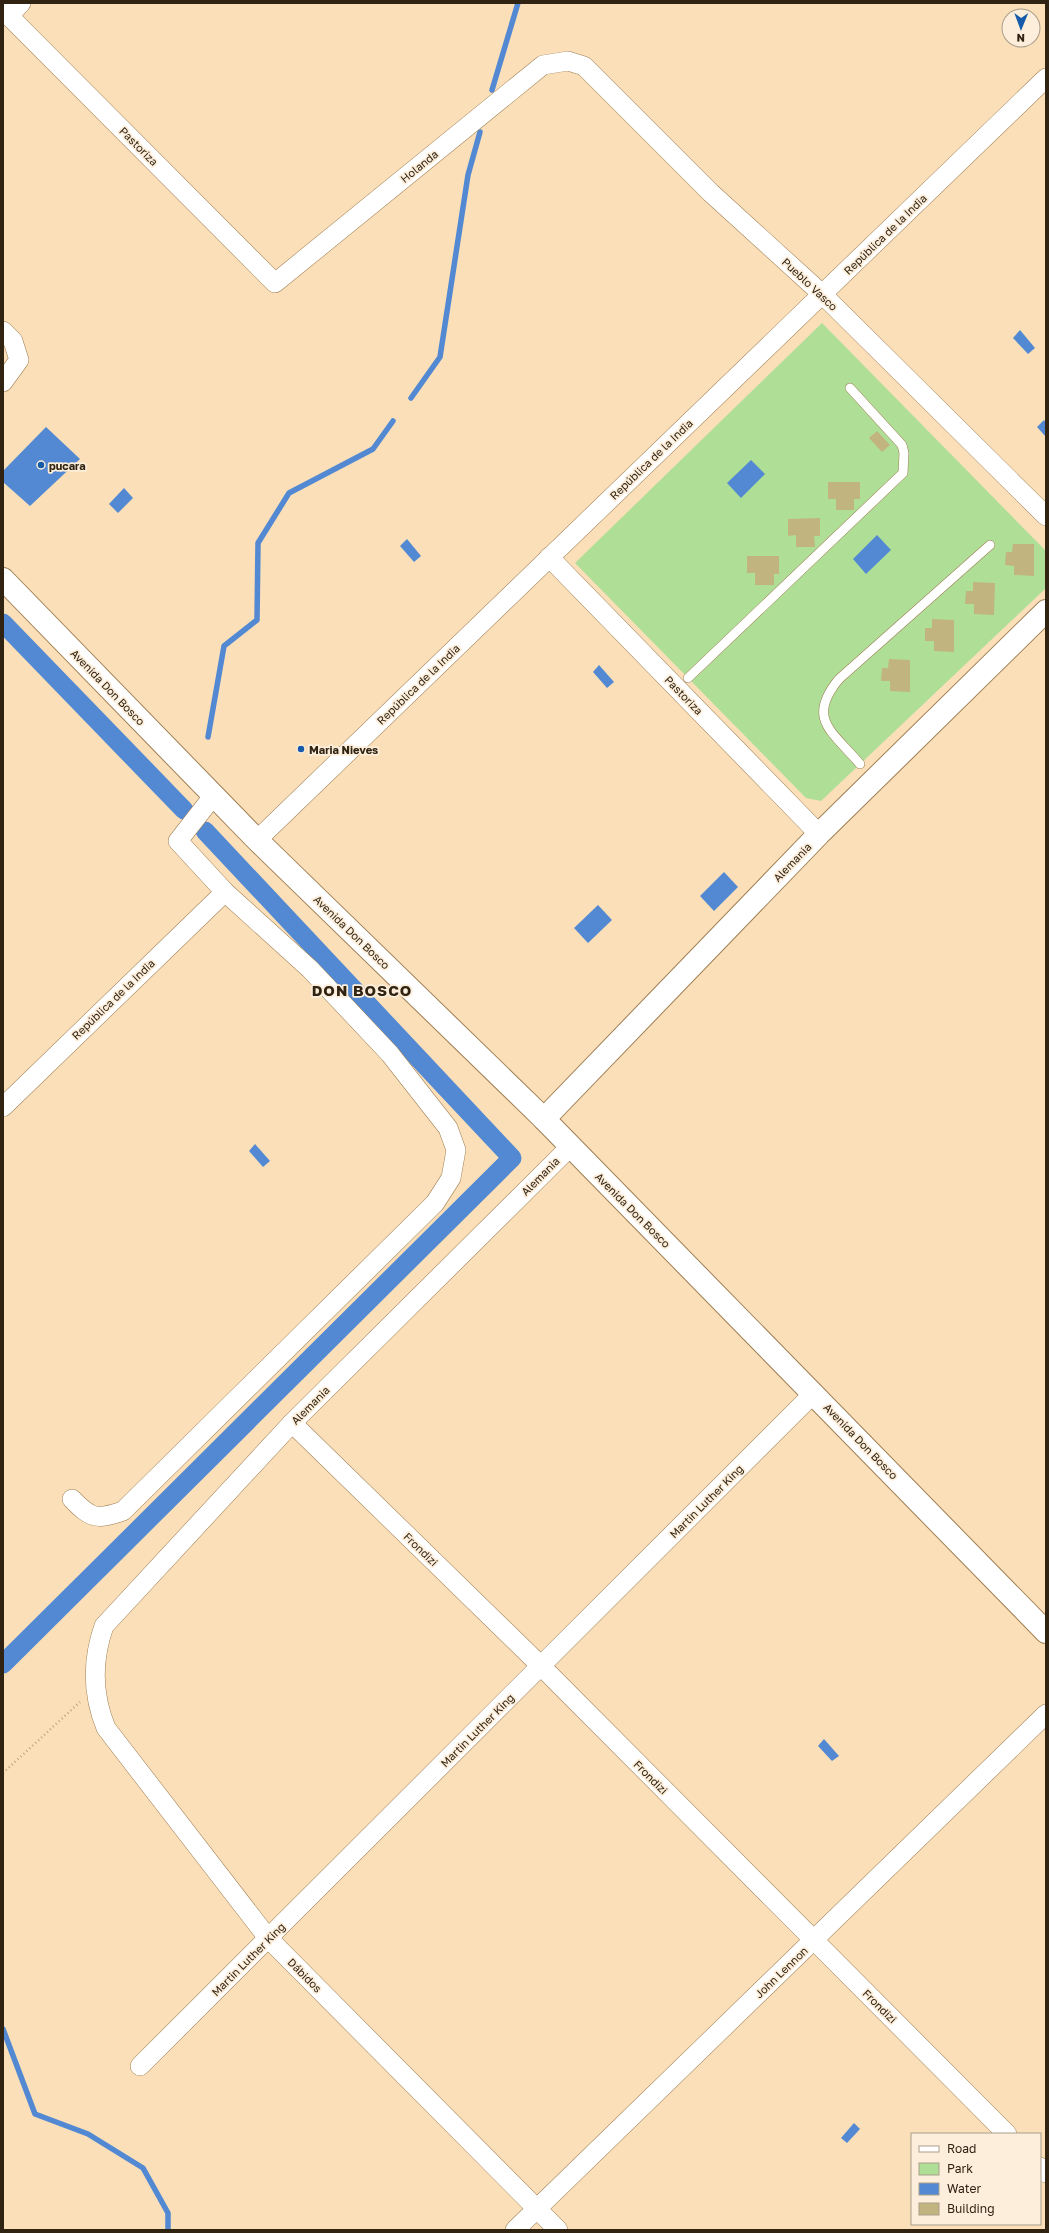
<svg xmlns="http://www.w3.org/2000/svg" width="1049" height="2233" viewBox="0 0 1049 2233" font-family="'Golos Text',sans-serif">
	<rect width="100%" height="100%" fill="#fadfb9"/>
	<!-- green -->
	<polygon fill="#afdf97" points="822,323 1046,551 1046,588 821,801 806,798 575,563"/>
	<!-- water -->
	<g fill="#5289d2">
		<polygon points="1020,330 1035,348 1028,354 1013,338"/>
		<polygon points="1044,420 1046,423 1046,437 1037,427"/>
		<polygon points="46,427 80,459 30,506 3,482 3,471"/>
		<polygon points="751,460 765,474 741,498 727,483"/>
		<polygon points="124,488 133,498 118,513 109,504"/>
		<polygon points="877,535 891,550 866,574 853,559"/>
		<polygon points="407,539 421,556 414,562 400,546"/>
		<polygon points="599,665 614,682 607,688 593,672"/>
		<polygon points="724,872 738,887 714,911 700,896"/>
		<polygon points="598,905 612,920 588,943 574,928"/>
		<polygon points="255,1144 270,1161 263,1167 249,1151"/>
		<polygon points="824,1739 839,1756 832,1761 818,1746"/>
		<polygon points="854,2123 860,2129 847,2143 841,2138"/>
	</g>
	<g fill="none" stroke-linecap="round" stroke-linejoin="round">
		<!-- stream -->
		<g stroke="#5289d2" stroke-width="5.5">
			<polyline points="492,90 518,3"/>
			<polyline points="411,398 440,357 468,175 480,132"/>
			<polyline points="208,737 224,646 257,620 258,543 289,493 373,449 393,421"/>
			<polyline points="3,2029 35,2114 88,2134 143,2168 168,2213 168,2230"/>
		</g>
		<!-- canal -->
		<g stroke="#5289d2" stroke-width="19">
			<polyline points="3,623 184,810"/>
			<polyline points="3,1664 512,1158 205,831"/>
		</g>
	</g>
	<!-- building -->
	<g fill="#c1b47f">
		<polygon points="877,431 890,445 882,452 869,438"/>
		<polygon points="828,482 860,482 860,499 854,499 854,510 836,510 836,499 828,499"/>
		<polygon points="820,518 820,536 814,536 815,547 796,547 796,535 788,536 788,519"/>
		<polygon points="1013,544 1034,544 1034,576 1014,575 1014,566 1005,565 1006,552 1012,552"/>
		<polygon points="747,556 779,556 779,574 774,574 774,585 755,585 755,573 747,573"/>
		<polygon points="973,582 995,583 994,615 974,614 974,604 965,604 966,591 973,591"/>
		<polygon points="932,619 954,620 954,652 934,651 934,641 925,641 925,628 932,628"/>
		<polygon points="889,659 910,660 910,692 890,691 890,681 881,681 882,668 888,668"/>
	</g>
	<g fill="none" stroke-linecap="round" stroke-linejoin="round">
		<defs>
			<g id="lane">
				<polyline points="688,678 903,473 904,453 902,445 850,388"/>
				<path d="M860,764C832,731 806,719 839,679L990,545"/>
			</g>
			<g id="street">
				<polyline points="3,10 275,283 543,65 568,61 584,66 711,193 822,294 1046,516"/>
				<polyline points="9,16 21,3"/>
				<polyline points="3,331 13,341 19,360 3,382"/>
				<polyline points="549,557 819,834"/>
				<polyline points="257,840 1046,78"/>
				<polyline points="3,1107 225,892"/>
				<polyline points="292,1423 541,1666 1007,2134"/>
				<path d="M72,1499C91,1519 97,1520 123,1511L435,1203L451,1178L456,1150L448,1128L390,1054L310,969L225,892L178,841L214,795"/>
				<polyline points="140,2066 814,1393"/>
				<polyline points="1040,2167 1046,2173"/>
				<polyline points="515,2230 1046,1714"/>
				<path d="M558,2230L268,1938L106,1728C92,1694 92,1660 104,1626L292,1423L570,1147"/>
			</g>
			<g id="secondary">
				<polyline points="3,579 257,840 544,1119 1046,1632"/>
				<polyline points="544,1119 819,834 1046,611"/>
			</g>
		</defs>
		<!-- lane casing -->
		<use href="#lane" stroke="#9e7f53" stroke-width="10"/>
		<!-- street casing -->
		<use href="#street" stroke="#9e7f53" stroke-width="20"/>
		<!-- secondary casing -->
		<use href="#secondary" stroke="#9e7f53" stroke-width="24"/>
		<!-- path -->
		<polyline stroke="#bca585" stroke-width="2.5" stroke-dasharray="1 3" stroke-linecap="butt" points="3,1773 80,1702"/>
		<!-- lane -->
		<use href="#lane" stroke="#fff" stroke-width="9"/>
		<!-- street -->
		<use href="#street" stroke="#fff" stroke-width="19"/>
		<!-- secondary -->
		<use href="#secondary" stroke="#fff" stroke-width="22"/>
	</g>
	<!-- markers -->
	<g fill="#165aaa" stroke="#fceedb" stroke-width="1.5">
		<circle cx="41" cy="465" r="4"/>
		<circle cx="301" cy="749" r="4"/>
	</g>
	<g text-anchor="middle" dominant-baseline="central" stroke-width="3.5" stroke-linejoin="round" paint-order="stroke">
		<!-- street labels -->
		<g font-size="11" fill="#302311" stroke="#fceedb">
			<text transform="translate(139 146) rotate(45)">Pastoriza</text>
			<text transform="translate(419 166) rotate(-39)">Holanda</text>
			<text transform="translate(885 234) rotate(-44)">República de la India</text>
			<text transform="translate(810 284) rotate(43)">Pueblo Vasco</text>
			<text transform="translate(651 459) rotate(-44)">República de la India</text>
			<text transform="translate(418 684) rotate(-44)">República de la India</text>
			<text transform="translate(108 687) rotate(46)">Avenida Don Bosco</text>
			<text transform="translate(684 695) rotate(46)">Pastoriza</text>
			<text transform="translate(792 862) rotate(-46)">Alemania</text>
			<text transform="translate(352 932) rotate(44)">Avenida Don Bosco</text>
			<text transform="translate(113 999) rotate(-44)">República de la India</text>
			<text transform="translate(540 1176) rotate(-45)">Alemania</text>
			<text transform="translate(633 1210) rotate(45)">Avenida Don Bosco</text>
			<text transform="translate(310 1405) rotate(-45)">Alemania</text>
			<text transform="translate(861 1441) rotate(46)">Avenida Don Bosco</text>
			<text transform="translate(706 1501) rotate(-45)">Martin Luther King</text>
			<text transform="translate(421 1549) rotate(44)">Frondizi</text>
			<text transform="translate(477 1730) rotate(-45)">Martin Luther King</text>
			<text transform="translate(651 1777) rotate(45)">Frondizi</text>
			<text transform="translate(248 1959) rotate(-45)">Martin Luther King</text>
			<text transform="translate(781 1972) rotate(-44)">John Lennon</text>
			<text transform="translate(305 1975) rotate(45)">Dábidos</text>
			<text transform="translate(880 2006) rotate(45)">Frondizi</text>
		</g>
		<!-- poi labels -->
		<g font-size="11" font-weight="bold" fill="#302311" stroke="#fceedb" text-anchor="start">
			<text x="49" y="465">pucara</text>
			<text x="309" y="749">Maria Nieves</text>
		</g>
		<!-- district labels -->
		<g font-size="15" font-weight="bold" letter-spacing="1" fill="#302311" stroke="#fceedb">
			<text x="362" y="990">DON BOSCO</text>
		</g>
	</g>
	<!-- border -->
	<rect width="1049" height="2233" fill="none" stroke="#302311" stroke-width="8"/>
	<!-- legend -->
	<rect x="911" y="2133" width="130" height="92" fill="#fceedb" stroke="#aa9d8a"/>
	<rect x="919" y="2146" width="20" height="6" fill="#ffffff" stroke="#aa9d8a"/>
	<text x="947" y="2153" font-size="12" fill="#302311">Road</text>
	<rect x="919" y="2163" width="20" height="12" fill="#afdf97" stroke="#aa9d8a"/>
	<text x="947" y="2173" font-size="12" fill="#302311">Park</text>
	<rect x="919" y="2183" width="20" height="12" fill="#5289d2" stroke="#aa9d8a"/>
	<text x="947" y="2193" font-size="12" fill="#302311">Water</text>
	<rect x="919" y="2203" width="20" height="12" fill="#c1b47f" stroke="#aa9d8a"/>
	<text x="947" y="2213" font-size="12" fill="#302311">Building</text>
	<!-- north arrow -->
	<g transform="translate(1021 28) rotate(181)"><circle r="19" fill="#fceedb" stroke="#aa9d8a"/>
	<path d="M0-3L7 15L0 10L-7 15Z" fill="#165aaa"/>
	<text y="-6" font-size="11" font-weight="bold" text-anchor="middle" fill="#302311">N</text>
	</g>
</svg>
